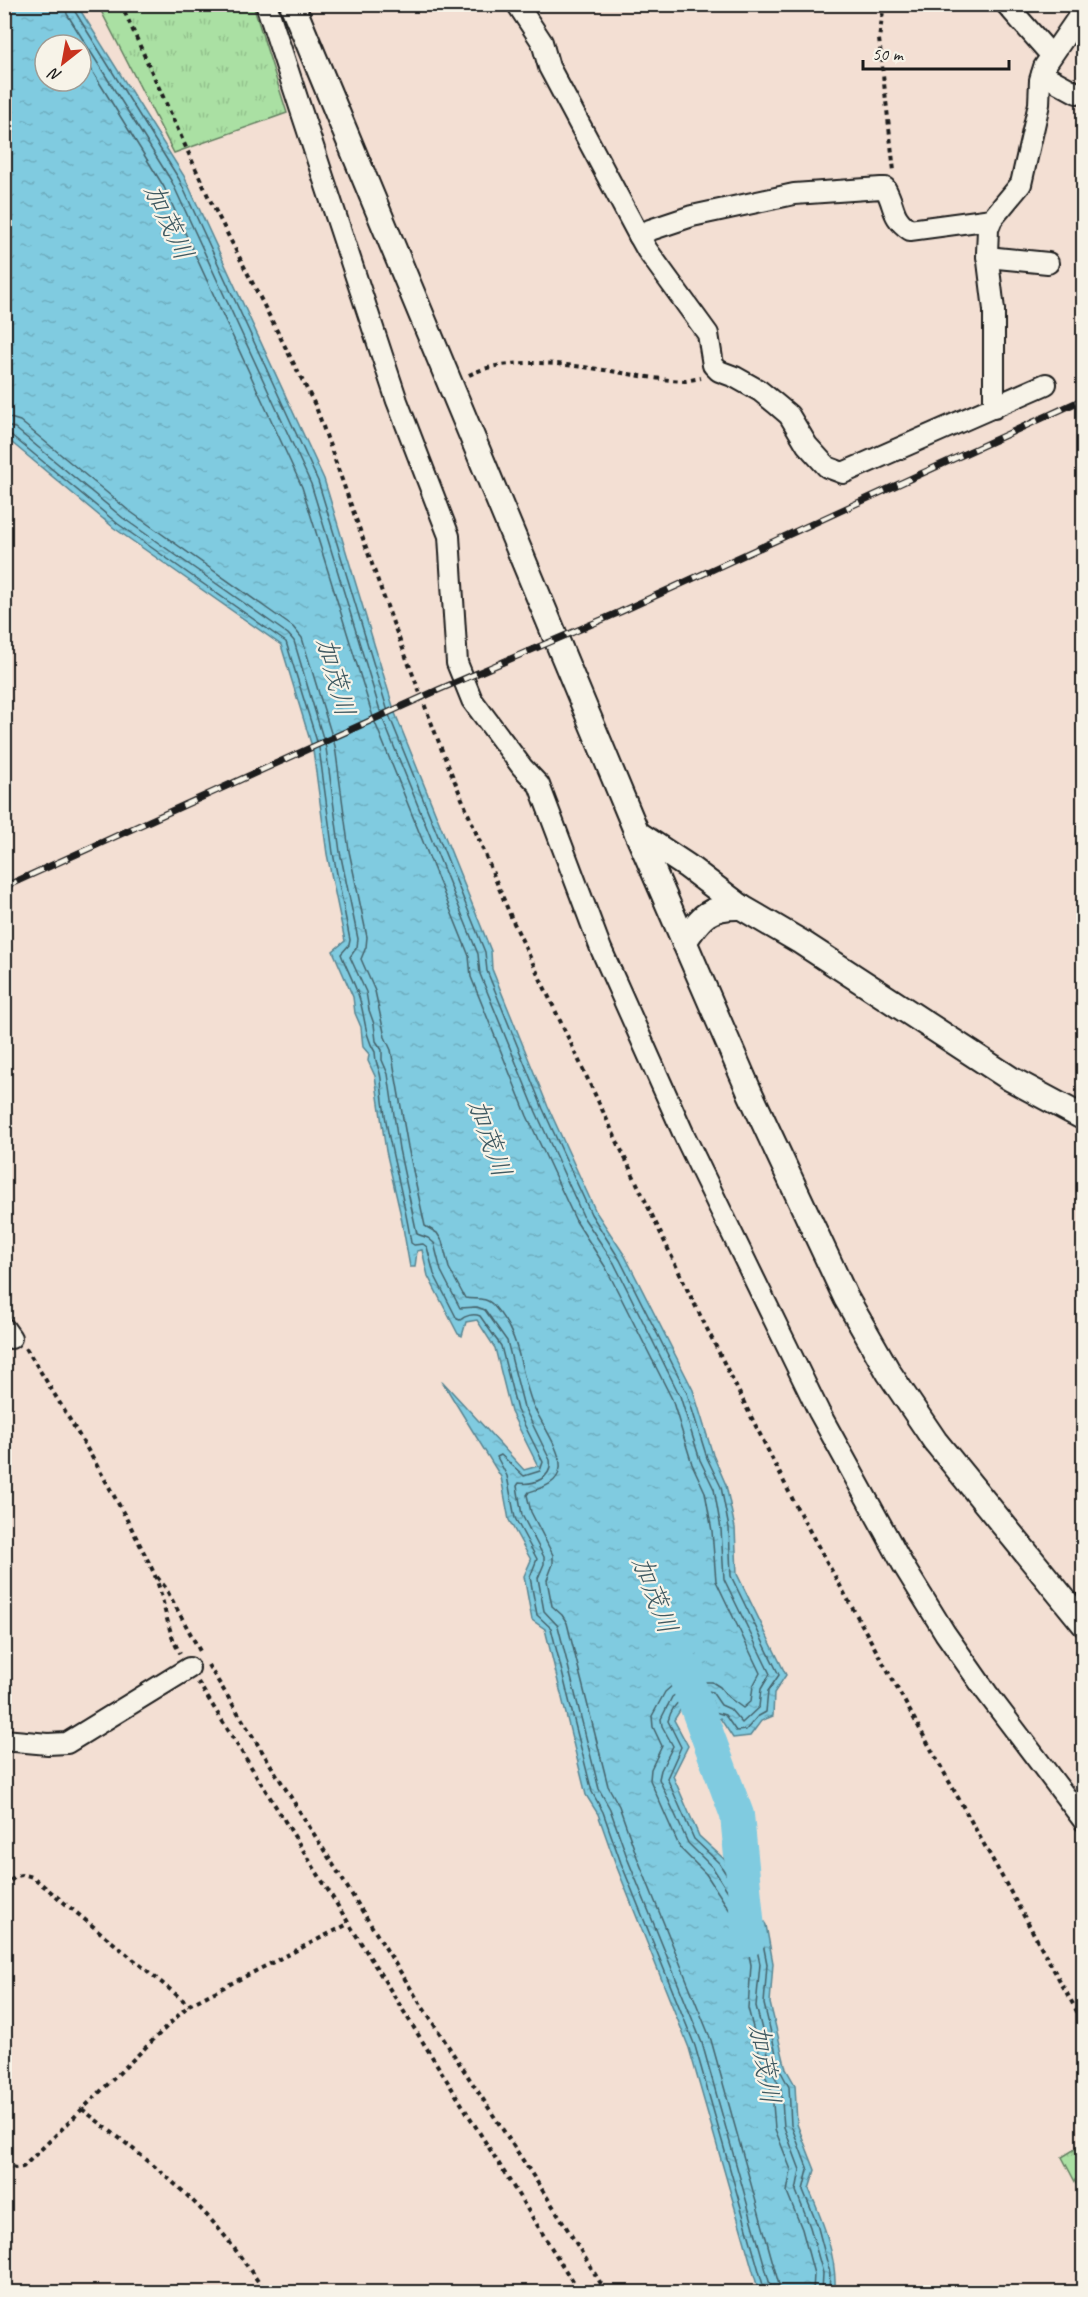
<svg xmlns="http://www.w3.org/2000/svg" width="1088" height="2297" viewBox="0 0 1088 2297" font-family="Caveat,'Klee One',sans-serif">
	<defs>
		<pattern id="grass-tufts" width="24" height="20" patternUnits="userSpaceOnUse" patternTransform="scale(1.5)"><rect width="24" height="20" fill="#aae0a3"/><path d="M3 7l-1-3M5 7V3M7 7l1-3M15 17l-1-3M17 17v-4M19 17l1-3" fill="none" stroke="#92c08c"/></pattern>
		<pattern id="water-ripples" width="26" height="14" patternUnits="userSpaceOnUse" patternTransform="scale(1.5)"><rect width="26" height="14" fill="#80cbe0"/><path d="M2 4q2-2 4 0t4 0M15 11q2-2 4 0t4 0" fill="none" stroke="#6eaec0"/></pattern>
	</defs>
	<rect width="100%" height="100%" fill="#f3dfd3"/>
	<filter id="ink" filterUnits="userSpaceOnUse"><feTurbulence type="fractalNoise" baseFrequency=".0167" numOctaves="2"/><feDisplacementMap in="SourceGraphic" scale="12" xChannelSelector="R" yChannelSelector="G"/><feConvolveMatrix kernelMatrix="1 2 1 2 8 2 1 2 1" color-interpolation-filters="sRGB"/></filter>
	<g filter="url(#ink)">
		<!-- grass -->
		<g fill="url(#grass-tufts)" stroke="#637e60" stroke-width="1.5">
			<polygon points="98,5 253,5 287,113 174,153"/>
			<polygon points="1083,2144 1083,2197 1062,2157"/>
		</g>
		<!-- water -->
		<path fill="url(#water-ripples)" stroke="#588592" stroke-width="1.5" fill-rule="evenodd" d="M4,5H77L184,176L324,479L395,713L491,951L492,969L548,1107L596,1212L625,1256L693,1390L713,1455L726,1485L735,1528L737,1574L786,1675L774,1693L773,1716L761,1721L750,1736L733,1738L720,1718L713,1723L706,1703L684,1704L674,1720L688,1746L673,1776L699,1836L724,1859L766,1925L773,1963L770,2003L786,2069L795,2085L797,2124L815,2170L809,2189C823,2222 837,2256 835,2292H759L689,2048L616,1865L598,1814L586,1795L545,1629L532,1620L524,1576L531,1560L509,1520L501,1477L442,1381L524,1470L538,1466L511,1412L495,1348L477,1320L466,1322L462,1336L458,1334L428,1276L422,1250L417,1251L415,1267H410L401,1216L386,1151L375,1076L368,1061L369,1054L363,1047L361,1027L355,1013L353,997L333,951L345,941L327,854L313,750L281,645L114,528L5,437ZM45,45H81V81H45Z"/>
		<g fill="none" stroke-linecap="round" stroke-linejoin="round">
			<!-- shore -->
			<g stroke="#44626a" stroke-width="1.5">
				<polyline points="65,4 67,14 172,182 311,484 382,717 478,954 480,974 536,1112 584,1218 614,1263 680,1396 700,1460 714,1489 721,1529 724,1579 770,1674 761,1689 759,1707 742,1723 730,1709 721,1705 712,1692 705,1690 680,1691 672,1697 661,1719 662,1726 673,1746 661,1770 659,1779 688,1843 713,1868 753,1931 760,1964 756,2006 773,2073 781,2089 784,2127 800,2170 796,2191 810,2227 823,2273 822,2292"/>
				<path d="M73,4L74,10L179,179L318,481L389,715L485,952L487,971L543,1109L591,1214L620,1260L687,1393L707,1458L721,1487L729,1528L731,1576L779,1675L768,1691L766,1712L757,1717L746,1730L736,1731L725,1715L715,1712L712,1701L708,1698C686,1696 674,1698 668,1721L681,1747L667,1778L694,1839L719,1863L760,1928L767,1964L764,2004L780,2070L789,2087L791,2125L808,2170L803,2190L817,2224L830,2273L829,2292"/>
				<polyline points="81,53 164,187 302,487 374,720 469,956 471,977 527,1116 576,1221 606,1268 672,1399 692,1464 705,1492 712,1531 716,1581 760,1673 753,1686 751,1701 743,1708 728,1697 720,1687 712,1682 683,1682 673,1685 665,1692 652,1716 653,1727 662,1746 651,1769 650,1780 680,1848 706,1874 745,1934 751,1965 748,2008 765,2075 772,2091 775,2129 791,2170 787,2192 802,2229 814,2274 813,2292"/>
				<path d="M4,416L20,421L128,510L293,627L302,638L335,746L349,851L367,937L366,947L361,959L375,991L385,1037L391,1050L408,1147L425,1226L437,1233L442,1241L449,1268L465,1298C475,1300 486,1296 494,1306C523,1339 518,1368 533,1405C540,1421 562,1451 560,1468C558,1484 542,1488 529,1492L527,1495L531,1512L553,1555V1564L547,1580L552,1606L562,1615L567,1623L608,1786L619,1806L637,1857L711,2040L781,2292"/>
				<path d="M4,426L15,428L123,518L288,634L294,641L326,748L340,852L358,939L357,947L350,957L366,992L369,1010L374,1024L376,1041L382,1050V1060L388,1074L399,1149L417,1234L428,1238L434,1243L441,1271L460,1308L477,1307L485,1310L507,1341L524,1407L550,1460C553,1478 534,1485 519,1483L517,1486L522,1515L544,1557V1564L538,1578L544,1611L558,1626L599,1789L610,1809L628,1860L702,2043L772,2292"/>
				<path d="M4,433L11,435L118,524L286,642L319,748L333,853L350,940L349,945L341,954C346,967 353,980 358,994C365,1013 364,1035 375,1052C375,1065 380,1068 381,1079C384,1134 403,1188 411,1243L414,1245L423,1244L427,1247L434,1274L457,1319L460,1320C465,1316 473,1313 480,1316L501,1346L517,1410L543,1462L540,1471L524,1476L501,1455L497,1457L507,1476L515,1518L537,1559L530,1577L537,1615L551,1628L592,1792L603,1812L621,1863L695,2046L765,2292"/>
			</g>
			<!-- river -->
			<polyline stroke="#80cbe0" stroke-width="34" points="679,1659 737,1815 749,1939"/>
			<defs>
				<g id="minor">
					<polyline points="266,4 397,401 449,536 457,663 472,700 522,767 539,785 601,949 685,1137 819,1412 903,1565 945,1633 987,1693 1084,1821"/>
					<polyline points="517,4 542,42 549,67 637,232 647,250 708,334 713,365 719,371 735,377 760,391 776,404 789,415 807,445 827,467 843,473 1046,384"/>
					<polyline points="1006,4 1051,55"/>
					<polyline points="1042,74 1077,93"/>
					<path d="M639,236L650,230L692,216L794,194L881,188H885C896,207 890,216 910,230L992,219"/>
					<polyline points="987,257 1048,263"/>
					<polyline points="994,408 994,310 987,253 988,229 992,219 1021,184 1039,104 1040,80 1044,67 1077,19 1081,4"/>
					<polyline points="4,1328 11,1338"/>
					<polyline points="4,1740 48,1744 67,1743 189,1668"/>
				</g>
				<g id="tertiary">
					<polyline points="292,4 637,833 750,1093 846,1298 889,1373 935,1441 1084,1624"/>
					<polyline points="637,833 687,866 741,907 801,942 1011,1079 1084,1118"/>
					<path d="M684,942C701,916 709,906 741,907"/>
				</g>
			</defs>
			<!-- minor casing -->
			<use href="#minor" stroke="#1c1c1c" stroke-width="24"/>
			<!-- tertiary casing -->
			<use href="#tertiary" stroke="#1c1c1c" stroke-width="28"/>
			<!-- path -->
			<g stroke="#1c1c1c" stroke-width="4" stroke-dasharray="4.5 4.5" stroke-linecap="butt">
				<polyline points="121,4 208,196 316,407 393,623 443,753 511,917 687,1289 798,1510 1084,2024"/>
				<polyline points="884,4 879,39 894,171"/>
				<path d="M469,375C522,348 613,374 670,380L685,381L701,378"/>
				<path d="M26,1348C71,1421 116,1494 153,1571C165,1597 165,1628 180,1653"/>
				<polyline points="157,1577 165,1587 201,1653"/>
				<polyline points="208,1665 418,2000 560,2217 606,2292"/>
				<polyline points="198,1682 579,2292"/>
				<path d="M4,1887C14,1877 20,1871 34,1878L189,2005"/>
				<path d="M82,2109C129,2146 180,2183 219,2229C236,2249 250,2271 266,2292"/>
				<polyline points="4,2163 15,2168 23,2167 189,2005 348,1924"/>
			</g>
			<!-- minor -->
			<use href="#minor" stroke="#f7f3e8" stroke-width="20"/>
			<!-- tertiary -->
			<use href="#tertiary" stroke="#f7f3e8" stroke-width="24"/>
			<defs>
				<polyline id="rail" points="4,887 438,690 620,612 1084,399"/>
			</defs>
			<!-- rail casing -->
			<use href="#rail" stroke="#1c1c1c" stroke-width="7"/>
			<!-- rail -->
			<use href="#rail" stroke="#f7f3e8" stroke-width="4.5" stroke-dasharray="14" stroke-linecap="butt"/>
		</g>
	</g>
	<g text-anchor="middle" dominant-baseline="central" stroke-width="4.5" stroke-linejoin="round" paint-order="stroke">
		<!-- water labels -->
		<g font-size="27" font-style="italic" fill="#3f5961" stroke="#f7f3e8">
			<text transform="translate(169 222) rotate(65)">加茂川</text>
			<text transform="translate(336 677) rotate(75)">加茂川</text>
			<text transform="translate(490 1138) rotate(71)">加茂川</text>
			<text transform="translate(655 1595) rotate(69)">加茂川</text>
			<text transform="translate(765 2064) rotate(81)">加茂川</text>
		</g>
	</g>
	<!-- margin -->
	<rect width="1088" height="2297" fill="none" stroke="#f7f3e8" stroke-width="24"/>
	<rect x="12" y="12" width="1064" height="2273" fill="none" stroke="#1c1c1c" stroke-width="2" filter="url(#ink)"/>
	<!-- north arrow -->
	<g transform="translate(63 63) rotate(211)"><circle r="28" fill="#f7f3e8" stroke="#9f9d96" stroke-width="1.5"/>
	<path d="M0-4.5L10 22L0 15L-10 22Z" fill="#c8321e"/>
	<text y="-9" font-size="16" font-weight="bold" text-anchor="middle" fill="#1c1c1c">N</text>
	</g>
	<!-- scale -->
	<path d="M863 60v9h146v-9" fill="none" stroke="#1c1c1c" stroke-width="3"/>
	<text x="872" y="60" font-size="18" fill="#1c1c1c" stroke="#f7f3e8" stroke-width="4.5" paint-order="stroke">50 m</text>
</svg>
